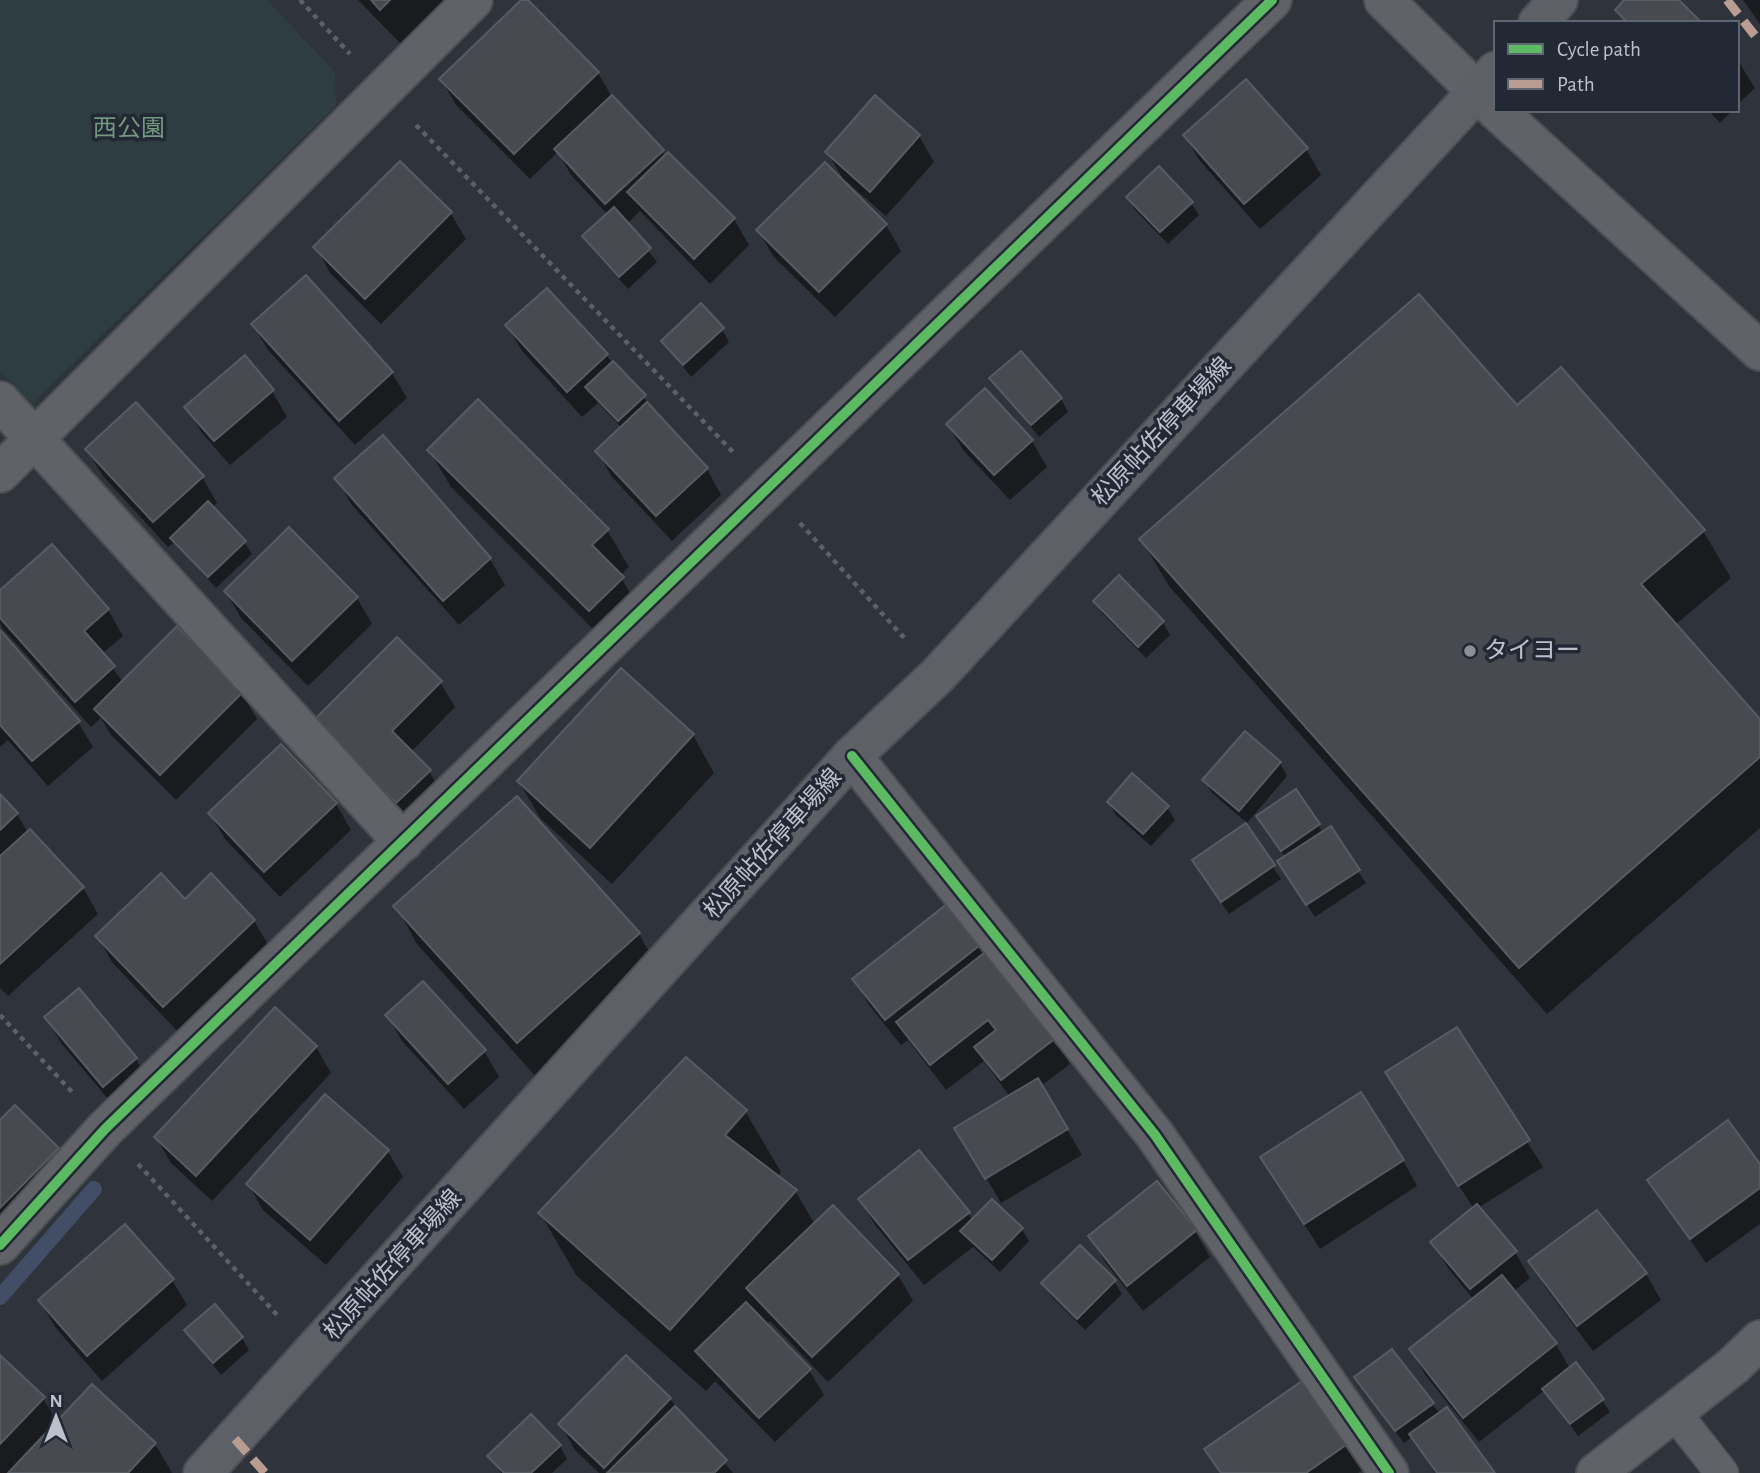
<svg xmlns="http://www.w3.org/2000/svg" width="1760" height="1473" viewBox="0 0 1760 1473" font-family="'Alegreya Sans','Noto Sans JP',sans-serif">
	<rect width="100%" height="100%" fill="#2f333b"/>
	<!-- green -->
	<polygon fill="#2d3d41" points="0,0 267,0 335,72 336,106 32,404 0,371"/>
	<!-- shadow -->
	<g fill="#0007">
		<polygon points="358,0 451,0 403,46"/>
		<polygon points="523,0 598,73 612,97 666,157 734,219 749,245 710,284 640,211 627,224 657,262 628,289 592,249 584,236 608,215 571,175 558,152 530,179 456,105 441,79"/>
		<polygon points="1743,0 1760,0 1760,24"/>
		<polygon points="1737,59 1755,88 1737,105"/>
		<polygon points="1708,110 1733,110 1720,123"/>
		<polygon points="919,136 934,162 886,216 847,182 845,184 886,225 901,251 835,317 773,256 758,230 845,182 827,152"/>
		<polygon points="1185,136 1306,149 1321,175 1260,229 1200,161"/>
		<polygon points="400,163 451,214 466,239 381,324 330,273 316,247"/>
		<polygon points="1128,197 1191,203 1199,215 1168,244 1135,210"/>
		<polygon points="253,325 392,373 407,398 355,445 268,350"/>
		<polygon points="507,326 606,355 707,469 721,495 672,541 612,477 597,451 622,428 598,403 582,417 522,351"/>
		<polygon points="722,329 729,342 691,377 663,341"/>
		<polygon points="991,378 1061,399 1068,412 1039,437"/>
		<polygon points="272,391 287,417 230,465 202,433 187,407"/>
		<polygon points="1517,408 1703,531 1731,578 1675,625 1760,721 1760,828 1547,1014 1169,586 1141,539"/>
		<polygon points="948,425 1032,441 1047,467 1010,500 963,450"/>
		<polygon points="87,449 202,477 217,503 212,508 244,542 252,554 216,588 175,542 168,547 102,475"/>
		<polygon points="429,450 607,530 629,567 620,576 644,616 612,648 451,487"/>
		<polygon points="337,478 490,559 505,585 459,625 351,504"/>
		<polygon points="289,529 357,598 372,624 308,686 241,618 226,592"/>
		<polygon points="1119,578 1163,623 1170,635 1146,658 1102,613 1095,601"/>
		<polygon points="0,593 108,610 123,636 102,654 123,682 242,693 257,719 176,800 111,735 101,718 91,727 3,629 0,623"/>
		<polygon points="0,632 78,722 93,747 48,786 8,740 0,747"/>
		<polygon points="440,682 455,707 411,752 429,771 444,797 412,828 330,747"/>
		<polygon points="1245,733 1280,763 1287,776 1247,823 1212,793 1204,780"/>
		<polygon points="693,735 714,773 612,884 541,819 519,782"/>
		<polygon points="281,747 336,804 351,830 280,897 225,839 210,814"/>
		<polygon points="1296,791 1323,833 1358,871 1366,883 1315,917 1287,874 1286,858 1266,829"/>
		<polygon points="0,797 17,814 28,833 83,888 98,914 8,996 0,988"/>
		<polygon points="517,798 639,934 661,972 539,1080 417,944 396,906"/>
		<polygon points="1109,803 1167,807 1175,820 1151,846 1116,815"/>
		<polygon points="1245,826 1281,879 1229,914 1202,874"/>
		<polygon points="185,901 254,921 269,946 178,1032 112,962 97,936"/>
		<polygon points="952,902 1055,1038 1070,1064 1041,1086 1082,1155 1001,1203 957,1128 1010,1097 984,1061 946,1090 908,1040 901,1045 869,1005 854,979"/>
		<polygon points="423,984 484,1051 499,1077 464,1109 402,1041 387,1015"/>
		<polygon points="46,1017 136,1059 150,1085 119,1112 61,1043"/>
		<polygon points="1456,1029 1543,1167 1478,1208 1515,1252 1530,1278 1513,1292 1556,1344 1570,1369 1602,1400 1610,1412 1578,1436 1545,1390 1479,1442 1426,1376 1411,1350 1474,1300 1448,1268 1433,1243 1474,1209 1403,1099"/>
		<polygon points="316,1047 331,1073 212,1201 171,1163 156,1137"/>
		<polygon points="325,1097 388,1152 403,1177 326,1265 263,1210 248,1184"/>
		<polygon points="745,1111 781,1172 777,1177 796,1192 815,1225 898,1275 913,1301 828,1382 770,1321 766,1325 809,1370 824,1395 775,1442 715,1381 706,1391 576,1275 540,1213"/>
		<polygon points="0,1123 57,1149 72,1175 0,1227"/>
		<polygon points="1403,1160 1417,1186 1320,1249 1278,1183"/>
		<polygon points="1760,1167 1760,1224 1706,1263 1649,1180"/>
		<polygon points="860,1199 968,1213 973,1221 1022,1229 1029,1241 1000,1272 973,1247 924,1285 875,1225"/>
		<polygon points="1597,1212 1646,1274 1661,1300 1593,1351 1546,1288 1531,1262"/>
		<polygon points="1195,1231 1210,1257 1143,1311 1105,1262 1090,1236"/>
		<polygon points="172,1280 187,1305 102,1381 55,1327 40,1301"/>
		<polygon points="1114,1281 1122,1294 1085,1330 1051,1296 1043,1283"/>
		<polygon points="187,1331 242,1338 249,1350 221,1375"/>
		<polygon points="0,1358 43,1398 58,1423 92,1386 155,1444 172,1473 0,1473"/>
		<polygon points="1308,1379 1366,1467 1358,1473 1220,1473 1207,1450"/>
		<polygon points="1364,1390 1432,1404 1493,1473 1435,1473 1412,1437 1404,1443"/>
		<polygon points="670,1399 733,1473 599,1473 575,1450 560,1424"/>
		<polygon points="560,1446 567,1459 552,1473 501,1473 490,1456"/>
	</g>
	<g fill="none" stroke-linecap="round" stroke-linejoin="round">
		<!-- stream -->
		<polyline stroke="#414e65" stroke-width="16" points="0,1297 94,1189"/>
	</g>
	<!-- building -->
	<g fill="#474a51" stroke="#575b62" stroke-width="2">
		<polygon points="371,0 390,0 380,10"/>
		<polygon points="521,0 528,0 599,72 514,154 439,79"/>
		<polygon points="1624,0 1679,0 1702,23 1628,23 1615,10"/>
		<polygon points="1246,79 1308,148 1244,204 1183,135"/>
		<polygon points="612,95 664,150 605,204 554,149"/>
		<polygon points="875,95 920,135 870,192 825,152"/>
		<polygon points="668,152 735,218 694,259 627,192"/>
		<polygon points="400,161 452,212 365,299 313,247"/>
		<polygon points="825,162 887,224 819,292 756,230"/>
		<polygon points="1159,166 1193,202 1160,232 1126,197"/>
		<polygon points="614,207 651,248 619,277 582,236"/>
		<polygon points="306,275 393,372 339,421 251,324"/>
		<polygon points="547,288 608,354 567,392 505,325"/>
		<polygon points="1419,294 1517,405 1561,367 1705,530 1641,584 1760,719 1760,757 1519,968 1139,539"/>
		<polygon points="701,303 724,328 683,365 661,341"/>
		<polygon points="1021,351 1062,398 1031,425 989,378"/>
		<polygon points="245,355 274,390 214,441 184,407"/>
		<polygon points="613,361 646,395 618,421 585,387"/>
		<polygon points="985,388 1033,440 994,475 946,424"/>
		<polygon points="478,399 609,529 592,545 624,577 589,611 427,450"/>
		<polygon points="136,402 204,476 153,522 85,449"/>
		<polygon points="647,402 708,468 656,516 595,451"/>
		<polygon points="383,435 491,558 443,601 334,478"/>
		<polygon points="208,501 246,541 208,577 170,538"/>
		<polygon points="289,527 358,597 292,661 224,591"/>
		<polygon points="52,544 109,609 84,631 115,666 75,702 0,618 0,590"/>
		<polygon points="1119,575 1164,621 1138,647 1093,601"/>
		<polygon points="177,626 243,692 160,775 94,709"/>
		<polygon points="0,630 80,721 32,761 0,725"/>
		<polygon points="397,637 442,681 392,731 431,770 396,803 313,721"/>
		<polygon points="621,668 694,734 590,848 517,781"/>
		<polygon points="1245,731 1281,762 1239,811 1202,780"/>
		<polygon points="281,744 337,803 264,872 208,813"/>
		<polygon points="1132,773 1169,806 1143,834 1107,802"/>
		<polygon points="1296,789 1320,824 1281,851 1256,816"/>
		<polygon points="0,794 18,813 0,830"/>
		<polygon points="517,796 640,933 517,1043 393,906"/>
		<polygon points="1246,823 1275,865 1221,902 1192,860"/>
		<polygon points="1331,826 1360,870 1306,905 1277,861"/>
		<polygon points="30,829 84,887 0,964 0,856"/>
		<polygon points="161,873 185,899 211,873 255,920 163,1007 95,936"/>
		<polygon points="952,900 985,941 885,1020 852,979"/>
		<polygon points="988,950 1057,1037 1001,1080 974,1047 996,1030 988,1020 930,1065 896,1022"/>
		<polygon points="423,981 486,1050 448,1084 385,1015"/>
		<polygon points="79,988 137,1058 103,1087 44,1017"/>
		<polygon points="275,1007 317,1046 196,1176 154,1137"/>
		<polygon points="1457,1027 1530,1140 1458,1186 1385,1072"/>
		<polygon points="686,1057 747,1110 725,1135 797,1190 670,1330 538,1213"/>
		<polygon points="1038,1078 1068,1129 985,1179 954,1128"/>
		<polygon points="1361,1092 1404,1160 1304,1224 1260,1157"/>
		<polygon points="325,1094 389,1150 310,1240 246,1184"/>
		<polygon points="15,1105 59,1148 0,1208 0,1120"/>
		<polygon points="1728,1120 1760,1164 1760,1188 1690,1239 1647,1180"/>
		<polygon points="919,1150 970,1212 908,1260 858,1199"/>
		<polygon points="1157,1181 1197,1230 1127,1286 1088,1236"/>
		<polygon points="992,1199 1023,1228 992,1260 960,1231"/>
		<polygon points="1477,1204 1517,1251 1470,1289 1430,1242"/>
		<polygon points="833,1205 899,1274 812,1357 746,1288"/>
		<polygon points="1597,1210 1647,1273 1577,1326 1528,1261"/>
		<polygon points="125,1224 174,1279 87,1356 38,1300"/>
		<polygon points="1080,1245 1116,1280 1077,1319 1041,1283"/>
		<polygon points="1502,1275 1557,1343 1463,1418 1409,1349"/>
		<polygon points="746,1302 811,1369 759,1418 695,1351"/>
		<polygon points="215,1304 243,1337 213,1363 184,1330"/>
		<polygon points="1392,1349 1434,1403 1395,1431 1354,1377"/>
		<polygon points="0,1355 45,1397 0,1444"/>
		<polygon points="626,1355 671,1398 604,1468 558,1424"/>
		<polygon points="1576,1362 1604,1399 1570,1424 1542,1389"/>
		<polygon points="1308,1377 1353,1440 1306,1473 1221,1473 1204,1449"/>
		<polygon points="92,1384 156,1443 128,1473 8,1473"/>
		<polygon points="675,1406 727,1460 714,1473 607,1473"/>
		<polygon points="1447,1407 1495,1473 1437,1473 1409,1434"/>
		<polygon points="531,1414 561,1445 531,1473 504,1473 487,1456"/>
	</g>
	<g fill="none" stroke-linecap="round" stroke-linejoin="round">
		<defs>
			<polyline id="service" points="1674,1412 1722,1473"/>
			<g id="minor">
				<polyline points="0,401 403,842"/>
				<polyline points="0,473 473,0"/>
				<polyline points="852,756 1155,1135 1389,1473"/>
				<polyline points="0,1245 105,1129 1272,0"/>
			</g>
			<g id="tertiary">
				<polyline points="1384,0 1496,110"/>
				<polyline points="1496,110 1760,351"/>
				<polyline points="1596,1473 1733,1366 1760,1340"/>
			</g>
			<g id="secondary">
				<polyline points="1538,23 1558,0"/>
				<polyline points="203,1473 852,756 938,675 1496,71"/>
			</g>
		</defs>
		<!-- service casing -->
		<use href="#service" stroke="#4b4e53" stroke-width="35"/>
		<!-- minor casing -->
		<use href="#minor" stroke="#4b4e53" stroke-width="42"/>
		<!-- tertiary casing -->
		<use href="#tertiary" stroke="#4b4e53" stroke-width="42"/>
		<!-- secondary casing -->
		<use href="#secondary" stroke="#4b4e53" stroke-width="42"/>
		<!-- path -->
		<g stroke="#5d6166" stroke-width="4.5" stroke-dasharray="5 5" stroke-linecap="butt">
			<polyline points="300,0 350,54"/>
			<polyline points="416,125 734,453"/>
			<polyline points="800,523 907,641"/>
			<polyline points="0,1015 73,1093"/>
			<polyline points="138,1164 279,1317"/>
		</g>
		<!-- service -->
		<use href="#service" stroke="#606268" stroke-width="32"/>
		<!-- minor -->
		<use href="#minor" stroke="#606268" stroke-width="38"/>
		<!-- tertiary -->
		<use href="#tertiary" stroke="#606268" stroke-width="38"/>
		<!-- secondary -->
		<use href="#secondary" stroke="#5d6067" stroke-width="38"/>
		<!-- quiet -->
		<g stroke="#b99d93" stroke-width="9" stroke-dasharray="18 9" stroke-linecap="butt">
			<polyline points="1727,0 1760,42"/>
			<polyline points="235,1439 265,1473"/>
		</g>
		<defs>
			<g id="cycleway">
				<polyline points="852,756 1155,1135 1389,1473"/>
				<polyline points="0,1245 105,1129 1272,0"/>
			</g>
		</defs>
		<!-- cycleway casing -->
		<use href="#cycleway" stroke="#222935" stroke-width="15"/>
		<!-- cycleway -->
		<use href="#cycleway" stroke="#5cba63" stroke-width="10"/>
	</g>
	<!-- markers -->
	<circle fill="#8a8f98" stroke="#222935" stroke-width="2.5" cx="1470" cy="651" r="7"/>
	<g text-anchor="middle" dominant-baseline="central" stroke-width="7" stroke-linejoin="round" paint-order="stroke">
		<!-- park labels -->
		<g font-size="24" fill="#74987e" stroke="#222935">
			<text x="129" y="129">西公園</text>
		</g>
		<!-- street labels -->
		<g font-size="24" fill="#bbc0ca" stroke="#222935">
			<text transform="translate(1162 432) rotate(-47)">松原帖佐停車場線</text>
			<text transform="translate(773 844) rotate(-48)">松原帖佐停車場線</text>
			<text transform="translate(393 1265) rotate(-48)">松原帖佐停車場線</text>
		</g>
		<!-- poi labels -->
		<g font-size="24" fill="#bbc0ca" stroke="#222935" text-anchor="start">
			<text x="1484" y="651">タイヨー</text>
		</g>
	</g>
	<!-- legend -->
	<rect x="1494" y="21" width="245" height="91" fill="#222935" stroke="#5f6571" stroke-width="2"/>
	<rect x="1508" y="44" width="35" height="10" fill="#5cba63" stroke="#5f6571" stroke-width="2"/>
	<text x="1557" y="56" font-size="21" fill="#bbc0ca">Cycle path</text>
	<rect x="1508" y="79" width="35" height="10" fill="#b99d93" stroke="#5f6571" stroke-width="2"/>
	<text x="1557" y="91" font-size="21" fill="#bbc0ca">Path</text>
	<!-- north arrow -->
	<g transform="translate(56 1417)" stroke="#222935" stroke-width="5" paint-order="stroke">
	<path d="M0-5L12 26L0 18L-12 26Z" fill="#bbc0ca"/>
	<text y="-10" font-size="19" font-weight="bold" text-anchor="middle" fill="#bbc0ca">N</text>
	</g>
</svg>
